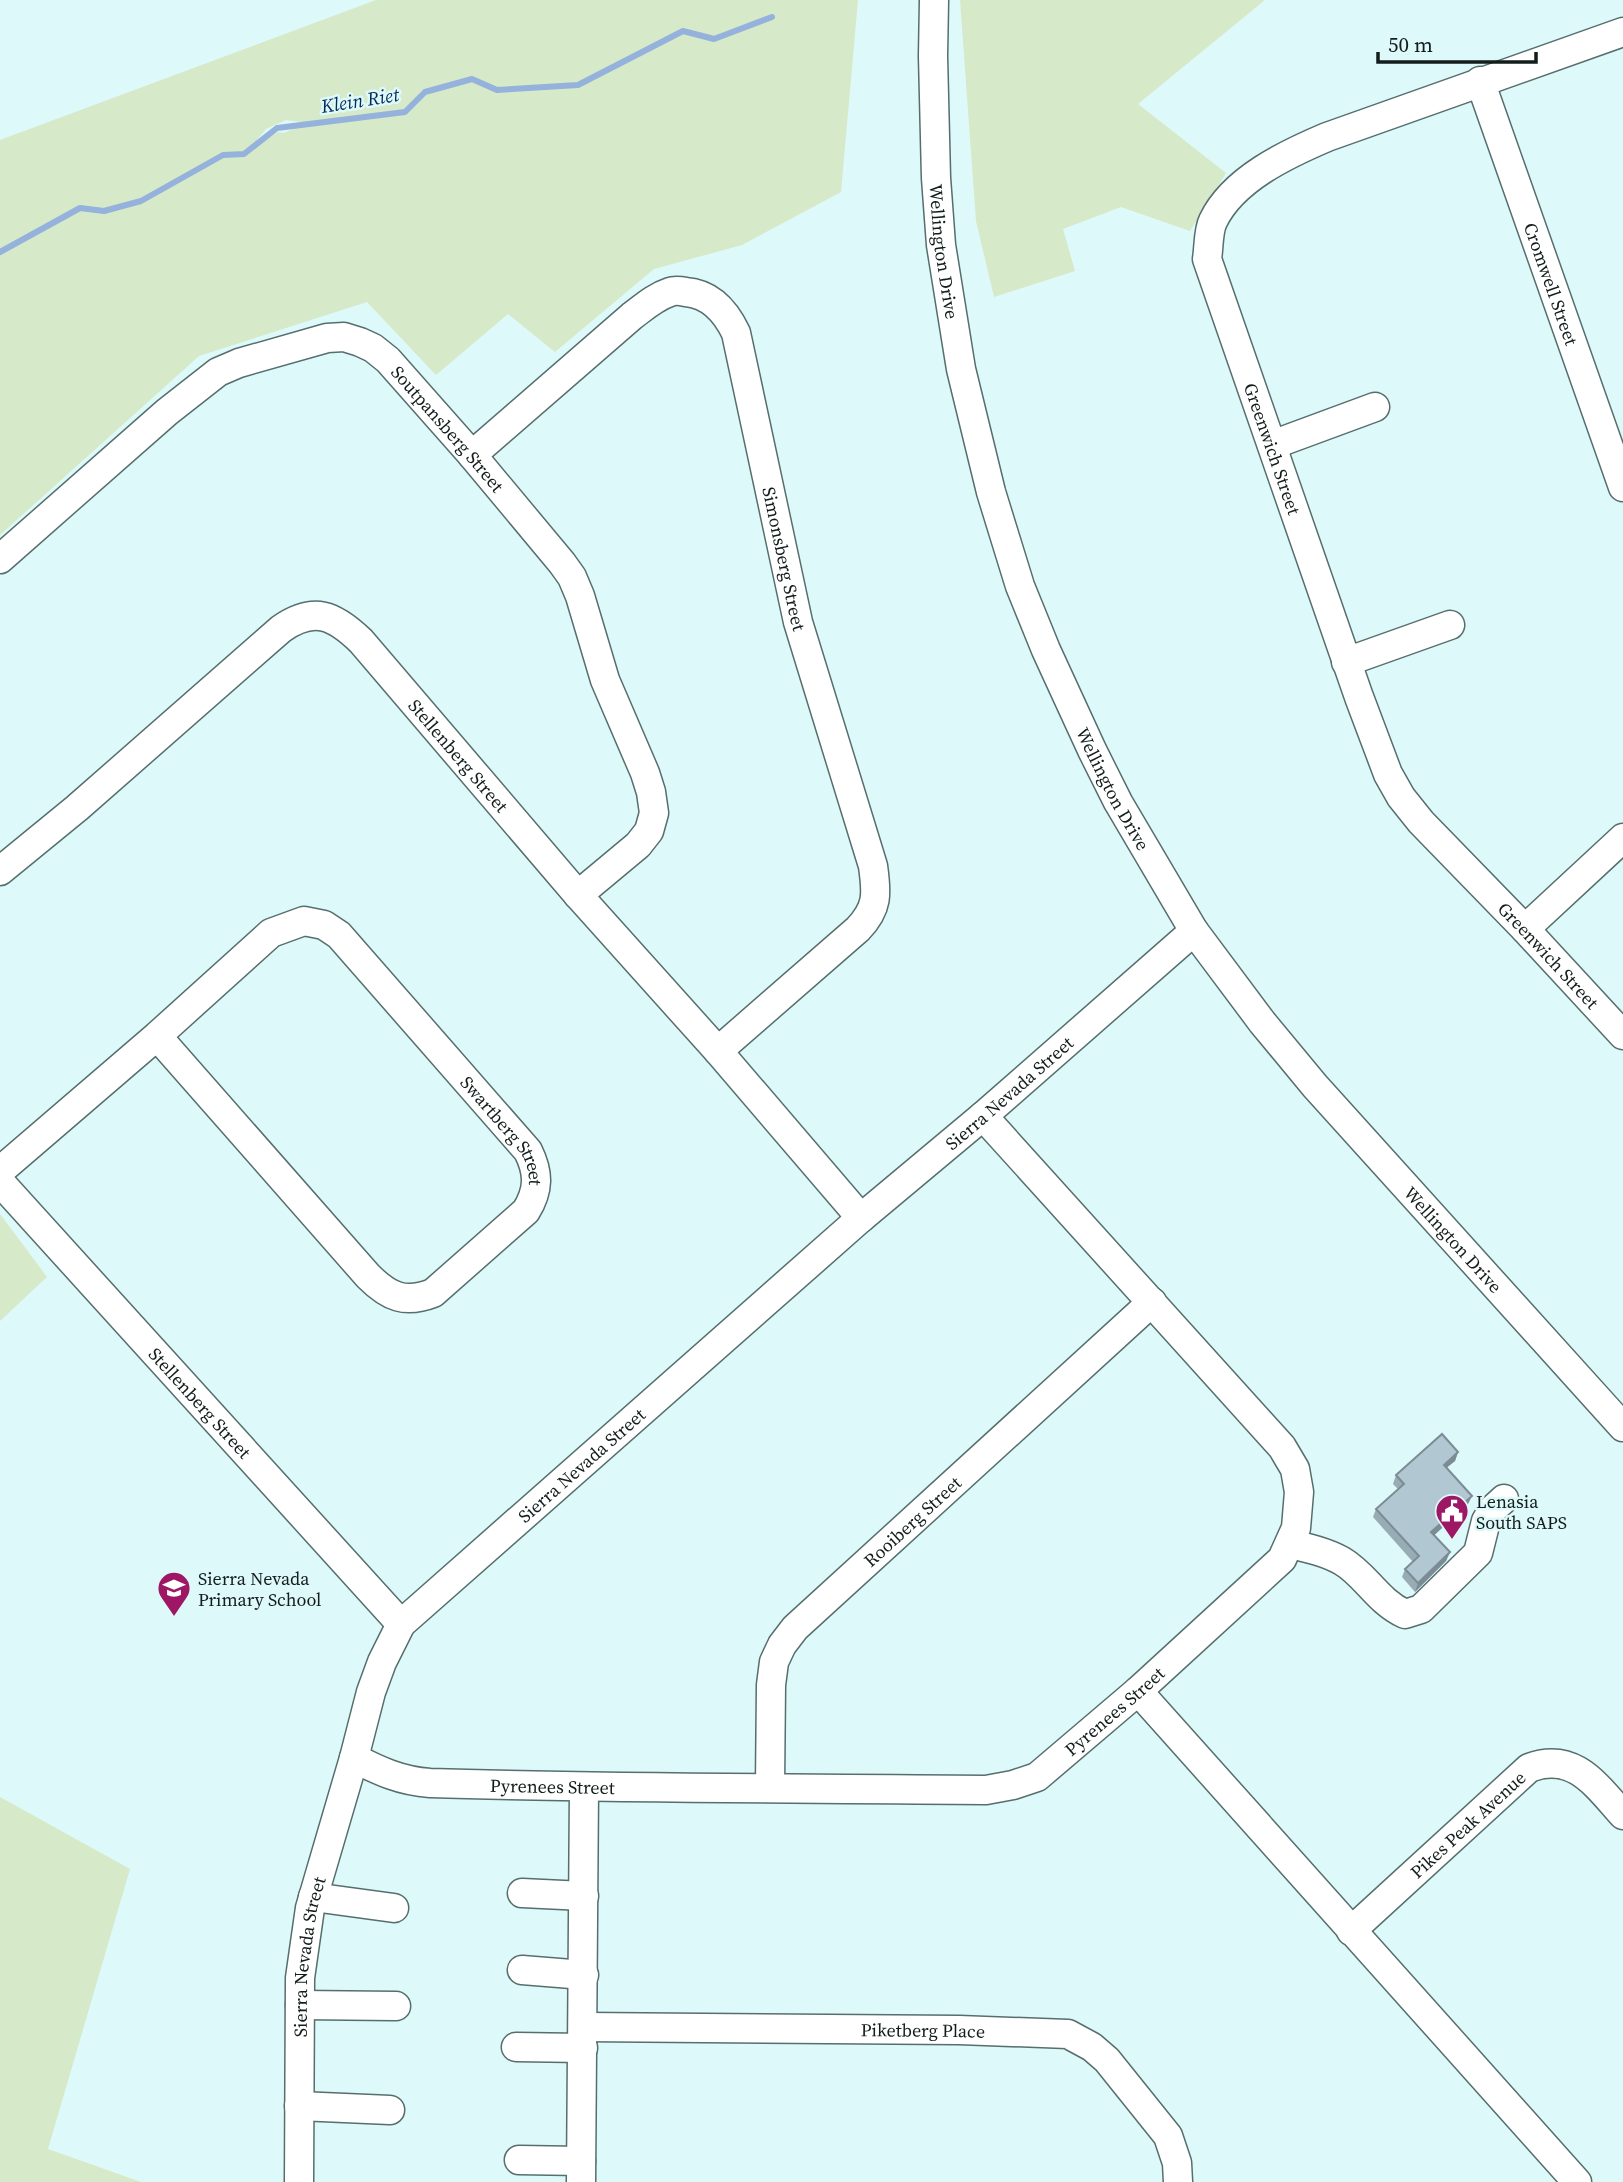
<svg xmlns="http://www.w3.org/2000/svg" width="1623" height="2182" viewBox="0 0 1623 2182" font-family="'Source Serif 4',serif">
	<rect width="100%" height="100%" fill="#def9f9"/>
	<!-- green -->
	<g fill="#d6e9c8" fill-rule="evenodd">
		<path d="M376,0H858L841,192L742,245L654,269L555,352L508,314L436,375L367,302L199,356L0,535V140ZM286,120L316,124L297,127L284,133L278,132L265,139L259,140L253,149H249L266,129Z"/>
		<polygon points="960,0 1265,0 1138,104 1226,173 1190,231 1121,207 1063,229 1075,271 994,297 976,221"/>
		<polygon points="0,1214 47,1277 0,1321"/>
		<polygon points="0,1797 130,1869 48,2149 141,2182 0,2182"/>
	</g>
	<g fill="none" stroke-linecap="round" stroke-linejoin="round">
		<!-- stream -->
		<polyline stroke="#95b2dd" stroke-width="6" points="0,252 80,208 104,211 141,201 223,155 244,154 277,128 405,112 425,92 472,79 497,90 578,85 683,31 714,39 772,17"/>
		<defs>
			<g id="minor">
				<path id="s1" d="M934,0L933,56L936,178L941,245L961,369L991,492L1020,586L1046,650L1092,750L1118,802L1194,931L1262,1022L1315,1086L1623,1427"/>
				<path id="s2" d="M1623,32L1327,137C1287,154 1233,179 1213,221C1208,231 1209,247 1207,259L1359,697L1388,774L1401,797L1421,822L1525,929L1623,1035"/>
				<path id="s3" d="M1480,81L1623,487"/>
				<polyline points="1272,445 1375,407"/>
				<path id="s4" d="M472,455L632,316C644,307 655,297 670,292C675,290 681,291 686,292C711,294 726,312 736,333L798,622L873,866C877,894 878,908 858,929L718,1051"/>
				<path id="s5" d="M0,559L167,412L218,372L239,363L327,338L344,337L360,342L373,348L388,360L472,455L562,563L572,577L580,596L605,680L645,773L651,792L654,813L649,831L638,845L578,895"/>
				<polyline points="1346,662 1450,625"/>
				<path id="s6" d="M0,871L77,808L281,629C314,606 334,615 361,641L578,895L718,1051L861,1218"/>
				<polyline points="1525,929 1623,838"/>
				<path id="s7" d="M0,1171L157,1036L271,933L304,921L324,925L339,935L528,1151C539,1173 539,1190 526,1211L433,1293C405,1304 389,1297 368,1276L157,1036"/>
				<path id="s8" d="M0,1182L401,1624"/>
				<path d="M1290,1544C1308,1548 1326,1552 1342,1561C1366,1575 1377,1601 1405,1614L1421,1609L1478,1553L1486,1521L1493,1509L1504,1499"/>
				<polyline points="1138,1691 1577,2182"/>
				<path id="s9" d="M354,1758C379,1771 401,1781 430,1783C615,1789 800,1788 986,1790L1013,1785L1037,1777L1138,1691L1282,1559L1296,1528L1299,1492L1295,1469L1282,1447L983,1116"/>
				<path id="s10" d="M770,1787L771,1685L774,1662L782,1645L795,1628L1152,1302"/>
				<polyline points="522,1893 584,1896"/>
				<polyline points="313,1897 394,1908"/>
				<path id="s11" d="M1351,1931L1529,1768C1574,1751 1596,1785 1623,1815"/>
				<polyline points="522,1970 584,1975"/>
				<polyline points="300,2005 396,2006"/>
				<path id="s12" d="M583,2027L959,2030L1068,2034L1092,2047L1107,2060L1168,2136L1177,2163L1178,2182"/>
				<polyline points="516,2047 583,2048"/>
				<polyline points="299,2106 390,2110"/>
				<polyline points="519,2160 581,2161"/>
				<path id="s13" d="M299,2182L300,1978L310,1908L354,1758L371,1692L382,1662L401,1624L861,1218L983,1116L1194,931"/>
				<polyline points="581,2182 584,1788"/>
			</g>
		</defs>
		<!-- minor casing -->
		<use href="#minor" stroke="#566e6e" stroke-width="31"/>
		<!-- minor -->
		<use href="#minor" stroke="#fff" stroke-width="28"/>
	</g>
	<!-- wall -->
	<polygon fill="#98acb5" points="1458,1452 1455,1461 1446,1468 1468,1504 1434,1535 1450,1552 1446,1561 1415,1592 1402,1577 1405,1569 1413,1562 1373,1517 1376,1509 1398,1489 1393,1484 1396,1475"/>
	<!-- shaded-wall -->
	<g fill="#7c8c94">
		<polygon points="1458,1452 1455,1461 1440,1473 1444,1465"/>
		<polygon points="1472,1496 1468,1504 1428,1541 1431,1532"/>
		<polygon points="1450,1552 1446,1561 1415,1592 1418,1583"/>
	</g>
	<!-- building -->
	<polygon fill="#b1c8d3" stroke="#7c8c94" stroke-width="2" points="1442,1434 1458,1452 1444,1465 1472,1496 1431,1532 1450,1552 1418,1583 1405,1569 1419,1556 1376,1509 1404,1484 1396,1475"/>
	<!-- icons -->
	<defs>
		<symbol id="civic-pin" viewBox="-11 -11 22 30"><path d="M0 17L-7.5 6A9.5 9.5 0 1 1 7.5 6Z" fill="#9e1765" stroke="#def9f9"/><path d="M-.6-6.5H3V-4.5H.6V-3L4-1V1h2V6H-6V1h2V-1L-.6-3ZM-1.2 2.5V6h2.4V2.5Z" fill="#fff"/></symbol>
		<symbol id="school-pin" viewBox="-11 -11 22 30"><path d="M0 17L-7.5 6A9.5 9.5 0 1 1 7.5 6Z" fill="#9e1765" stroke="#def9f9"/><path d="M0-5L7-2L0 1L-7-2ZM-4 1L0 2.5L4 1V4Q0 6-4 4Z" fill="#fff"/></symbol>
	</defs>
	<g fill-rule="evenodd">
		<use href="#civic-pin" x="1433" y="1492" width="38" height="52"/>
		<use href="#school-pin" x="155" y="1569" width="38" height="52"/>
	</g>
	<g text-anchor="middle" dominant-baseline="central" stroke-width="5" stroke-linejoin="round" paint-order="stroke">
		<!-- street labels -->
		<g font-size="18" fill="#131d1c" stroke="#def9f9">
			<text stroke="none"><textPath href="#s1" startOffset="252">Wellington Drive</textPath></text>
			<text stroke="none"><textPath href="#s3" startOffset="215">Cromwell Street</textPath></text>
			<text stroke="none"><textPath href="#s5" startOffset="560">Soutpansberg Street</textPath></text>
			<text stroke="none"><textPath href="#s2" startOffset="698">Greenwich Street</textPath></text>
			<text stroke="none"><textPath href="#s4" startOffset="572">Simonsberg Street</textPath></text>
			<text stroke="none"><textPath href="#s6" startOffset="612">Stellenberg Street</textPath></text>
			<text stroke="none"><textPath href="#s1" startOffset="819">Wellington Drive</textPath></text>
			<text stroke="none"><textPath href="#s2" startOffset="1286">Greenwich Street</textPath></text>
			<text stroke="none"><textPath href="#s13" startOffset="1381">Sierra Nevada Street</textPath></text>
			<text stroke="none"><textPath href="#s7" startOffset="691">Swartberg Street</textPath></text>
			<text stroke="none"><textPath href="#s1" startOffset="1386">Wellington Drive</textPath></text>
			<text stroke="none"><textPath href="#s8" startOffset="298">Stellenberg Street</textPath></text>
			<text stroke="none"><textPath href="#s13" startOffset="814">Sierra Nevada Street</textPath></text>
			<text stroke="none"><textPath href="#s10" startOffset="324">Rooiberg Street</textPath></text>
			<text stroke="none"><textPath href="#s9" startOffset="791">Pyrenees Street</textPath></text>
			<text stroke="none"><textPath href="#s9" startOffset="203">Pyrenees Street</textPath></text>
			<text stroke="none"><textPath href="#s11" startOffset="158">Pikes Peak Avenue</textPath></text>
			<text stroke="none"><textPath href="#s13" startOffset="226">Sierra Nevada Street</textPath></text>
			<text stroke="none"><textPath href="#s12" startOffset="340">Piketberg Place</textPath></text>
		</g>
		<!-- poi labels -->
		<g font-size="18" fill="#131d1c" stroke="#def9f9" text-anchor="start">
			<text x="1476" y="1501">Lenasia<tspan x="1476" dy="21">South SAPS</tspan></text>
			<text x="198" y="1578">Sierra Nevada<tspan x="198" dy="21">Primary School</tspan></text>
		</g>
		<!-- water labels -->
		<g font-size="19" font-style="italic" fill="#042a5c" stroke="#def9f9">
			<text transform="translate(360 100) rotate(-9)">Klein Riet</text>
		</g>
	</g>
	<!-- scale -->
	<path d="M1378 52v10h158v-10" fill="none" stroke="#131d1c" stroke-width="3.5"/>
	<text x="1388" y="52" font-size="21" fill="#131d1c" stroke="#def9f9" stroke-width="5" paint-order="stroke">50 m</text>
</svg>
